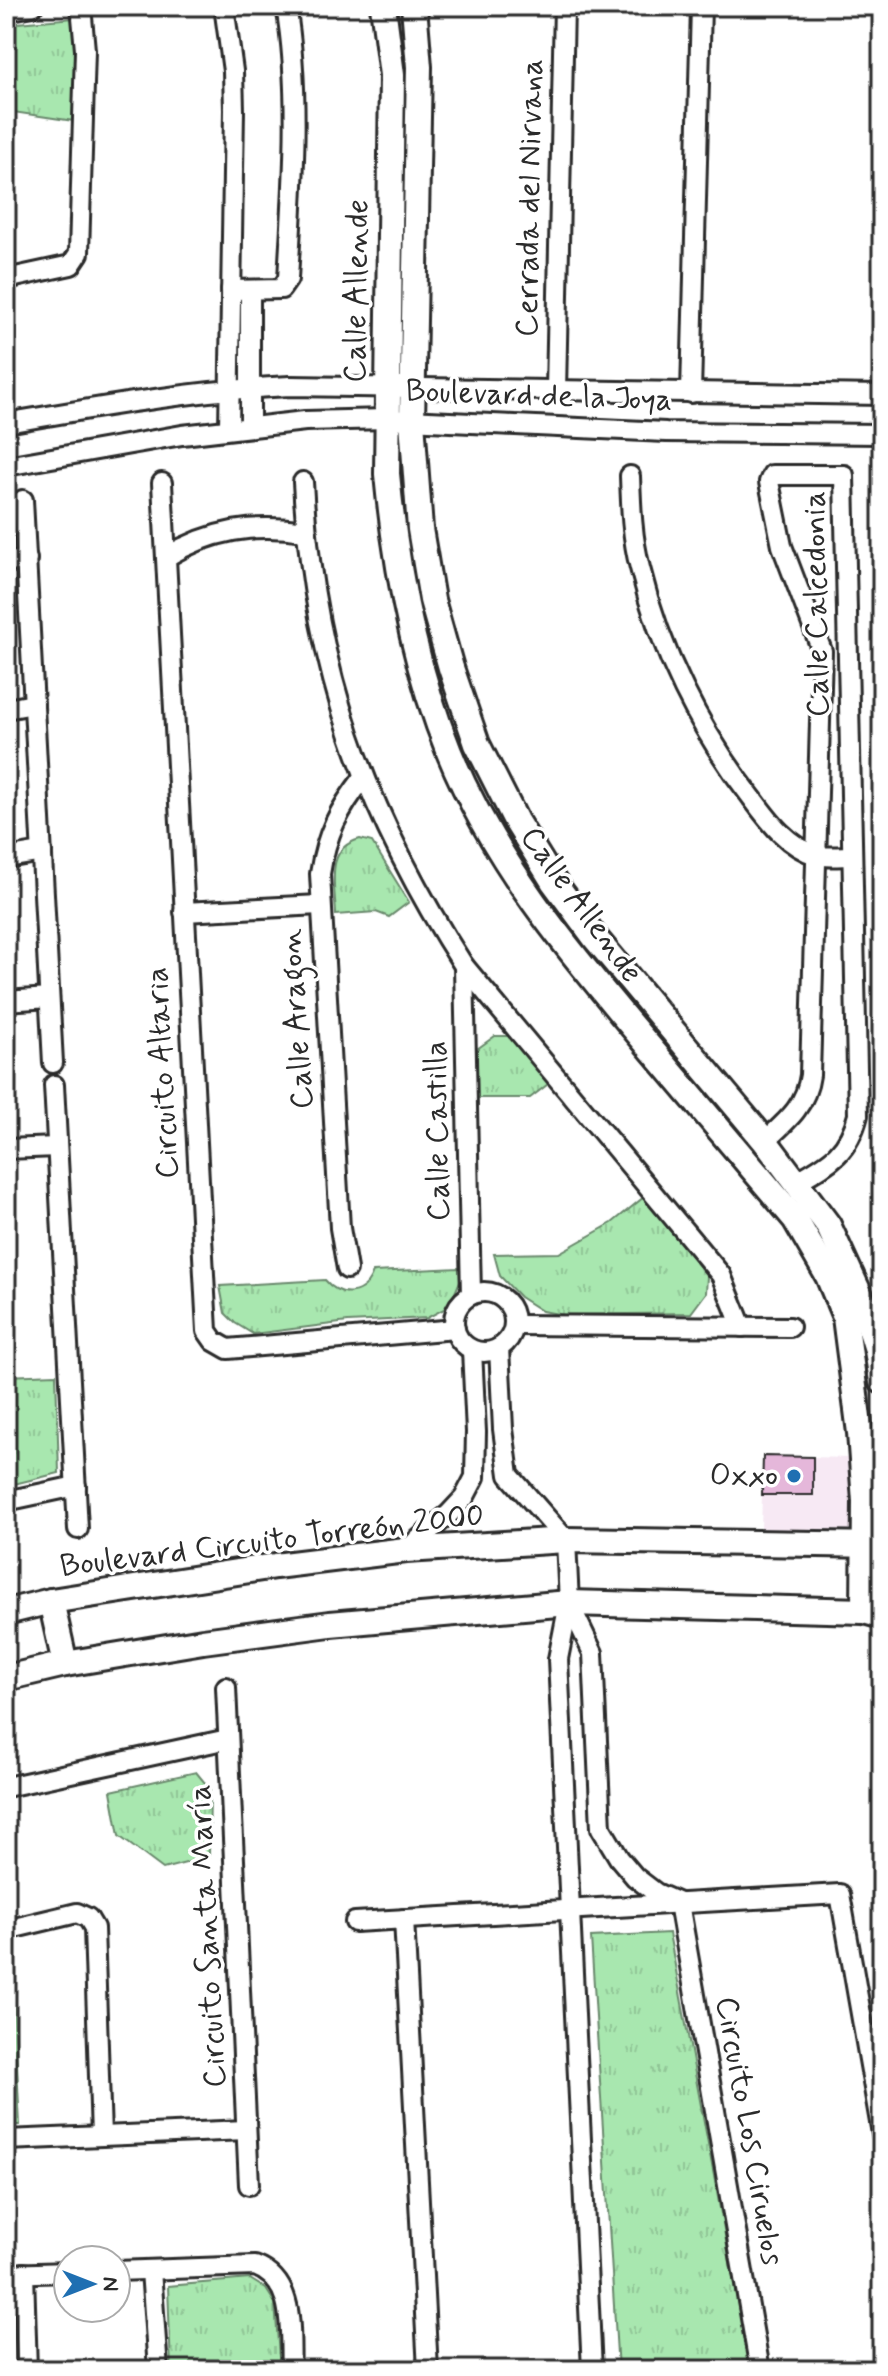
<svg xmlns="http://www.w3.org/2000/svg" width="888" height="2376" viewBox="0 0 888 2376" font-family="Mynerve,sans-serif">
	<defs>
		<pattern id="park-tufts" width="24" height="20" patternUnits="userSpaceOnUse" patternTransform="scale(2)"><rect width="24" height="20" fill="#a8e7af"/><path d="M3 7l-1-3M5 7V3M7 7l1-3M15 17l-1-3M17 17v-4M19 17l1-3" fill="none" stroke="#91c697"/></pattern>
	</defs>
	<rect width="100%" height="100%" fill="#fff"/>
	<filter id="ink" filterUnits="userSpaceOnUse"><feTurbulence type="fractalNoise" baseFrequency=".0125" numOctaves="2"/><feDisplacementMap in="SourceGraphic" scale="16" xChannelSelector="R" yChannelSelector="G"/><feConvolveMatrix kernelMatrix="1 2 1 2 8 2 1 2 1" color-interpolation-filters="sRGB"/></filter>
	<g filter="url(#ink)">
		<!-- built -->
		<polygon fill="#f7e9f4" points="763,1456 851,1458 854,1534 761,1532"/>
		<!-- park -->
		<g fill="url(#park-tufts)" stroke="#6a896d" stroke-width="2">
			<polygon points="74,18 74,121 6,111 6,24"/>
			<path d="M360,839L372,842L409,902L389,917L376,912L336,915C335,885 324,848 360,839Z"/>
			<polygon points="495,1036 514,1036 552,1081 530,1098 476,1098 477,1049"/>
			<polygon points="644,1197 707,1276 706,1293 691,1313 564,1315 542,1311 520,1297 500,1276 494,1254 559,1253 612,1223"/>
			<path d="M459,1268L460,1281L452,1300L444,1309L427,1318L348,1322L253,1334L235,1323L225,1313L220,1286L325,1280C341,1299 365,1296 373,1272Z"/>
			<polygon points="56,1374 59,1473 6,1486 6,1376"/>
			<polygon points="196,1772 210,1789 209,1857 163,1869 119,1836 111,1791"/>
			<polygon points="669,1933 750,2370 618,2370 591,1937"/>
			<polygon points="11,1948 20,2125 6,2125 6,1949"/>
			<polygon points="250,2279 266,2289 275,2303 280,2370 171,2370 168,2286"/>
		</g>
		<!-- building -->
		<polygon fill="#e5b7da" stroke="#2b2b2b" stroke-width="2" points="763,1456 813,1457 813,1495 762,1495"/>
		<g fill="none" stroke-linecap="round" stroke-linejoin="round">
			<defs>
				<g id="street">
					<polyline points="224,6 233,71 234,110 229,428"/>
					<polyline points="6,11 33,6"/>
					<polyline points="6,279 71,265 79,253 85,50 81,6"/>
					<path d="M231,290L281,289L288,279C293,188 301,95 286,6"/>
					<polyline points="250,290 250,426"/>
					<polyline points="556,391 564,6"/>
					<polyline points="691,393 701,6"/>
					<path d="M6,423C100,407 194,390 290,386L882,395"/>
					<polyline points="6,466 182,435 305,421 387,419 666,432 882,434"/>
					<path d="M630,476C631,507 632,538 640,568C660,651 700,731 752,798C769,821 787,846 816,855C826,858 841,856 852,856"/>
					<path d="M303,482C313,668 364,810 464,966L721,1275L742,1327"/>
					<polyline points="162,483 207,1331 214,1341 228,1349 455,1329"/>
					<polyline points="23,500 53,1063"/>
					<path d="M166,557C211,530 254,523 305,531"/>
					<polyline points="6,563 27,559"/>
					<polyline points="6,709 34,704"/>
					<polyline points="6,858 42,852"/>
					<polyline points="184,912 320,905"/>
					<polyline points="464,966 471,1295"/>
					<polyline points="6,1001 49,998"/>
					<polyline points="54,1085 78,1529"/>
					<path d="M765,1141C787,1121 806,1106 810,1075L822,651L782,546L769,482L772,475H844L858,1115C848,1154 829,1163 796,1182"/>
					<polyline points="6,1149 57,1147"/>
					<path d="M347,1269L340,1228L320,874C326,834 339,809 364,777"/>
					<circle cx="484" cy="1322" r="30"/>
					<polyline points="514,1325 790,1327"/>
					<polyline points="499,1348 503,1429 509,1475 566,1540 569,1603 558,1659 592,2370"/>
					<polyline points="6,1501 76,1486"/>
					<polyline points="406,1550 449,1514 464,1498 475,1477 476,1432 472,1350"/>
					<polyline points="569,1603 593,1653 601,1828 619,1858 635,1877 656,1893 679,1903 760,2370"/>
					<polyline points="226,1687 249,2185"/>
					<polyline points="6,1787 228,1739"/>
					<polyline points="404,1919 428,2370"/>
					<polyline points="355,1922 840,1894 882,2134"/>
					<polyline points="6,1930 77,1913 88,1918 94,1928 101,2136"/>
					<polyline points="6,2140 246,2130"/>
					<polyline points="151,2270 158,2370"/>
					<path d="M116,2271L255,2266C297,2281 289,2333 291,2370"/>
					<polyline points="24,2273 27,2370"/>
					<polyline points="6,2274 68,2272"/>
				</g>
				<g id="secondary">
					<path d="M383,6L392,75L387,474C396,569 413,663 449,752C493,860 567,949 642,1038C693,1098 744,1159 795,1219L828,1276L845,1317L860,1433L865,1501L864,1611"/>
					<polyline points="414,6 419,67 412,421 420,529 432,600 451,668 477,744 516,821 553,881 596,939 765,1141 828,1225 860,1295 877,1350 882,1381"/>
					<polyline points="51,1601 65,1664"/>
					<polyline points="6,1612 51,1601 275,1566 406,1550 566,1540 882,1545"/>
					<polyline points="6,1678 65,1664 203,1641 330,1624 569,1603 864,1611 882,1616"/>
				</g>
			</defs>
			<!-- street casing -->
			<use href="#street" stroke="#2b2b2b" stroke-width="24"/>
			<!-- secondary casing -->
			<use href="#secondary" stroke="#2b2b2b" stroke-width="30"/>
			<!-- street -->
			<use href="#street" stroke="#fff" stroke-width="18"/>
			<!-- secondary -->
			<use href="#secondary" stroke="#fff" stroke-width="24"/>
		</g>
	</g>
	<!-- markers -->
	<circle fill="#1f6fb2" stroke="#fff" stroke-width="3" cx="794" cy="1476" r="8"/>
	<g text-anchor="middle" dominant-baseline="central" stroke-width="7" stroke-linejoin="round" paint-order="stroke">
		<!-- street labels -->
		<g font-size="32" fill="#2b2b2b" stroke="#fff">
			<text transform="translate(530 198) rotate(-89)">Cerrada del Nirvana</text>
			<text transform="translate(357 291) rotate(-89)">Calle Allende</text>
			<text transform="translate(539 396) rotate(2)">Boulevard de la Joya</text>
			<text transform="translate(817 604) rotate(-91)">Calle Calcedonia</text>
			<text transform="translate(581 905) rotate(54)">Calle Allende</text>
			<text transform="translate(297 1019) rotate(-94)">Calle Aragon</text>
			<text transform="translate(163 1073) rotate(-93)">Circuito Altaria</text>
			<text transform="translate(438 1131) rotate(-91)">Calle Castilla</text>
			<text transform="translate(272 1541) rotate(-7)">Boulevard Circuito Torreón 2000</text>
			<text transform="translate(208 1936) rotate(-93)">Circuito Santa María</text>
			<text transform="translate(749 2131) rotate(80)">Circuito Los Ciruelos</text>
		</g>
		<!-- poi labels -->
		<g font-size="32" fill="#2b2b2b" stroke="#fff" text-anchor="end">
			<text x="778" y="1476">Oxxo</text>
		</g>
	</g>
	<!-- margin -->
	<rect width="888" height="2376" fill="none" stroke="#fff" stroke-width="32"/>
	<rect x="16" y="16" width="856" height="2344" fill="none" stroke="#2b2b2b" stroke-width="3" filter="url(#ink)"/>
	<!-- north arrow -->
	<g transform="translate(92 2284) rotate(90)"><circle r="38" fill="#ffffff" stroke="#aaaaaa" stroke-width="2"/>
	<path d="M0-6L14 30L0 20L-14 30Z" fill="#1f6fb2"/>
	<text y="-12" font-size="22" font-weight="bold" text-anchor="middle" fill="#2b2b2b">N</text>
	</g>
</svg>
